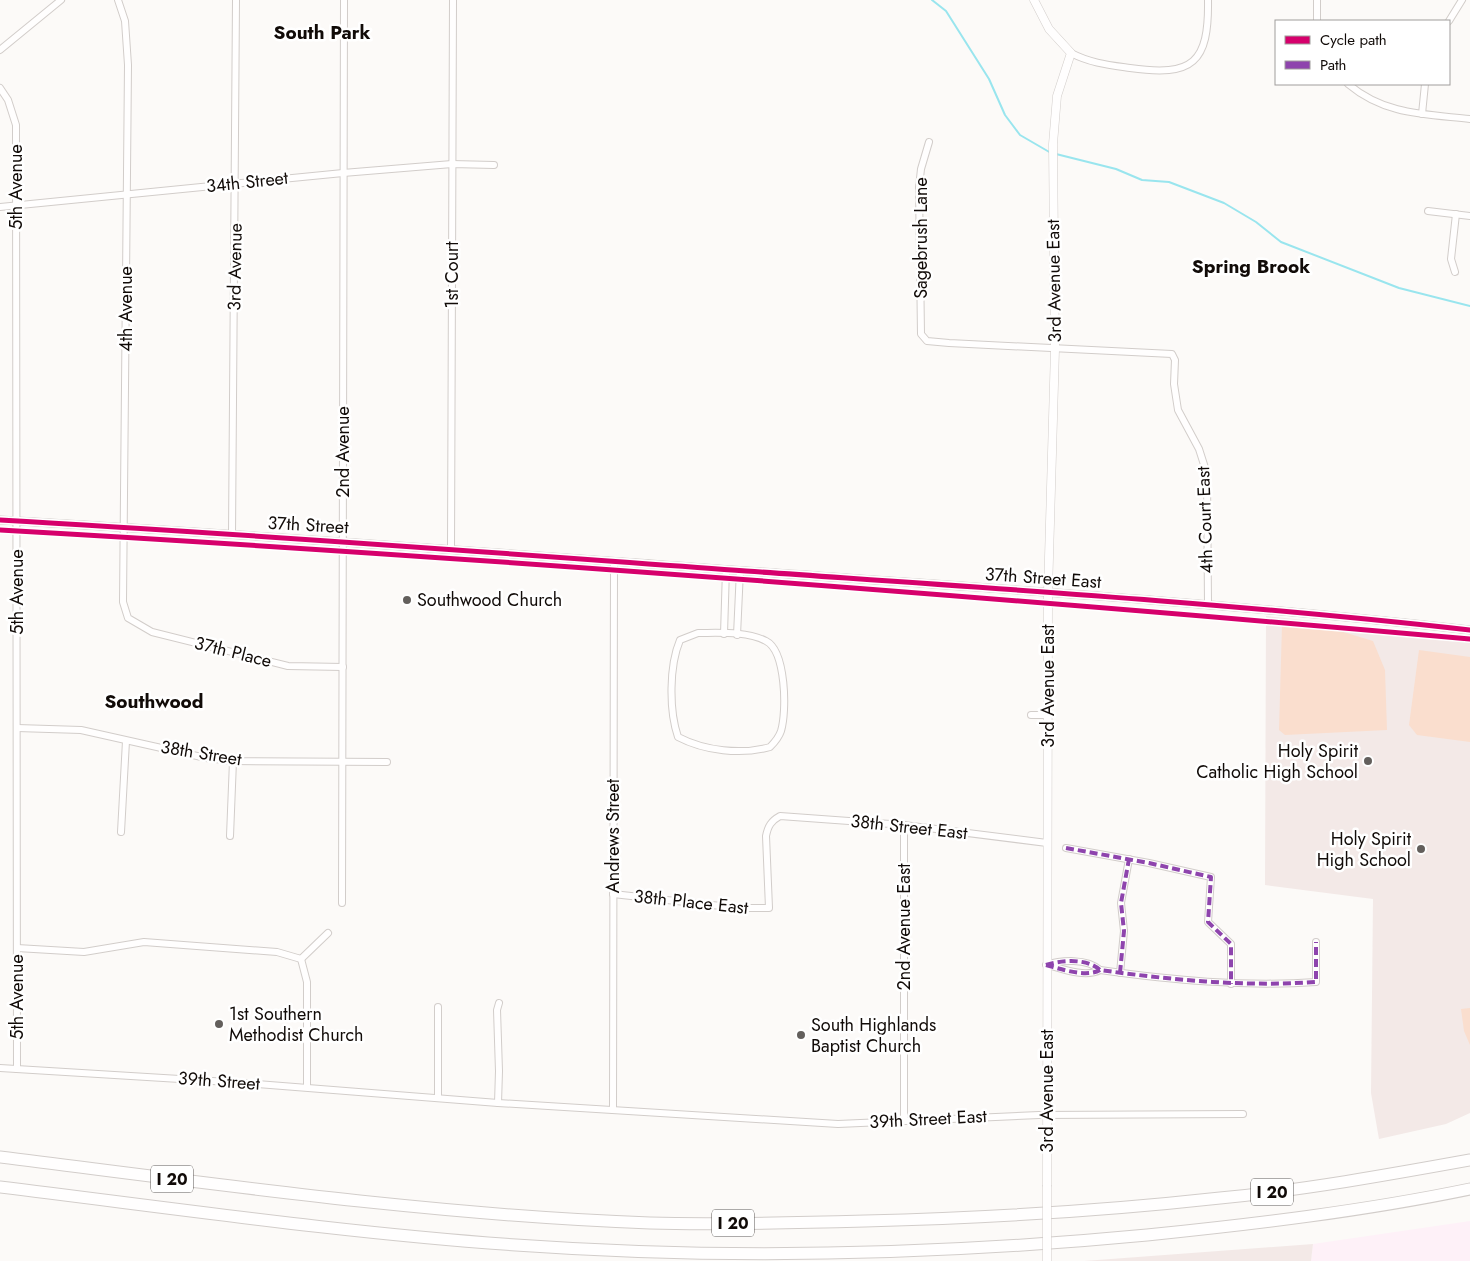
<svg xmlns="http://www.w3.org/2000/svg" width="1470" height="1261" viewBox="0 0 1470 1261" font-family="Jost,sans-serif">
	<rect width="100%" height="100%" fill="#fcfaf8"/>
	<!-- commercial -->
	<polygon fill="#fef1f8" points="1470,1221 1470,1261 1311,1261 1313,1244"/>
	<!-- education -->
	<g fill="#f3e9e7">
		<polygon points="1266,616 1470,637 1470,1113 1446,1124 1379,1139 1371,1093 1373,899 1265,885"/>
		<polygon points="1313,1244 1311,1261 1084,1261"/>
	</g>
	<!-- green -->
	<g fill="#fadece">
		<polygon points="1282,625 1340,631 1373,641 1385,670 1387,730 1285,735 1279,730"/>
		<polygon points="1419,650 1470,657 1470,742 1417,735 1409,725"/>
		<polygon points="1470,1008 1470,1045 1464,1031 1461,1009"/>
	</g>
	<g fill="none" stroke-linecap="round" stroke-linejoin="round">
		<!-- stream -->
		<g stroke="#99e5ee" stroke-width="2">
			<polyline points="932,0 946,11 989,79 1005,115 1020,135 1051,153"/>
			<polyline points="1056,154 1116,169 1142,180 1169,182 1224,203 1256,222 1281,242 1399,288 1470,306"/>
		</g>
		<defs>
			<g id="minor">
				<polyline points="118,0 125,21 128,65 123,602 128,618 152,632 288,666 343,667"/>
				<polyline points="1317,0 1317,21"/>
				<polyline points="1449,21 1462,0"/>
				<polyline points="0,50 61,0"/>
				<path d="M1071,53C1090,63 1109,65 1130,68C1193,77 1209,63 1208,0"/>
				<path d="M1348,84C1385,115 1424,114 1470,119"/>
				<polyline points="0,88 8,100 16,125 17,1069"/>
				<polyline points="1422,114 1425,84"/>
				<polyline points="929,142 921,169 919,187 921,334 927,341 949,343 1172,354 1175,360 1174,384 1178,410 1199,449 1207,474 1208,604"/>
				<polyline points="0,207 343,173 452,164 494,165"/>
				<polyline points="1428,211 1470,216"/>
				<polyline points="1455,272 1451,259 1456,214"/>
				<polyline points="232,535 236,0"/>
				<polyline points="451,549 453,0"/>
				<path d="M698,633C719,633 747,631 766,641C786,651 787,711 781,731C779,737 775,742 770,747C741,755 705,751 678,737C669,711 669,666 680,640Z"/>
				<polyline points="724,634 726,569"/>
				<polyline points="737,635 740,570"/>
				<polyline points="1031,715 1048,715"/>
				<polyline points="17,728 81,730 206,758 233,761 387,762"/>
				<polyline points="904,825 904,1120"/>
				<polyline points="121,832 126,741"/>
				<polyline points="230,836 233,761"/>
				<polyline points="1066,848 1149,863 1211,877 1208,922 1231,944 1231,984"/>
				<path d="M613,894L739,908H769L766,836C768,826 771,821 780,816L904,825L1047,843"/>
				<polyline points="342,903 344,0"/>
				<polyline points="17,948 84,952 144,942 277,952 301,959"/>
				<polyline points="301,959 307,982 307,1087"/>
				<polyline points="301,959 328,933"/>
				<path d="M1046,965C1061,960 1087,958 1100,970C1172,980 1243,987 1316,982V942"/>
				<path d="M1048,965C1062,969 1086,978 1100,970"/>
				<polyline points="1120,973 1124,931 1121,903 1129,859"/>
				<polyline points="0,1068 245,1083 498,1103 838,1124 1039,1115 1243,1114"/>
				<polyline points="438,1098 438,1007"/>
				<polyline points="498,1103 499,1071 497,1010 499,1003"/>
				<polyline points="613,1110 614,561"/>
			</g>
			<g id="tertiary">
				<polyline points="1034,0 1049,29 1071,53 1057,96 1053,144 1055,349 1048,592 1047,1185"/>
				<path d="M0,520C249,534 498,553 746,571C988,588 1229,603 1470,630"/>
			</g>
			<g id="motorway">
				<path d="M0,1157C216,1184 432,1215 650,1223C721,1225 793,1223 865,1221C984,1218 1102,1211 1220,1198C1304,1190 1387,1175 1470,1160"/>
				<path d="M0,1187C172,1208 344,1233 516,1245C726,1260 937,1255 1147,1235C1255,1224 1364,1211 1470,1189"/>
			</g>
		</defs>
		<!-- minor casing -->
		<use href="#minor" stroke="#d2cdca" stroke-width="8"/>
		<!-- tertiary casing -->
		<use href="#tertiary" stroke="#d2cdca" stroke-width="9"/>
		<!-- motorway casing -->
		<use href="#motorway" stroke="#d2cdca" stroke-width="13"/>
		<!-- minor -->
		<use href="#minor" stroke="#fffefe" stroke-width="6"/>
		<!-- tertiary -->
		<use href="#tertiary" stroke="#fffefe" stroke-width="8"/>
		<!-- motorway -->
		<use href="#motorway" stroke="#fffefe" stroke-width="11"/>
		<defs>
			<polyline id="tertiary-bridge" points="1047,1261 1047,1185"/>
		</defs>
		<!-- tertiary-bridge casing -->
		<use href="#tertiary-bridge" stroke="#d2cdca" stroke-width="9" stroke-linecap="butt"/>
		<!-- tertiary-bridge -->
		<use href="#tertiary-bridge" stroke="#fffefe" stroke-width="8"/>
		<!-- quiet -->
		<g stroke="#8e44ad" stroke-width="4" stroke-dasharray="8 4" stroke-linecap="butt">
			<polyline points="1066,848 1149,863 1211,877 1208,922 1231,944 1231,984"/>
			<path d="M1046,965C1061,960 1087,958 1100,970C1172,980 1243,987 1316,982V942"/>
			<path d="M1046,965C1061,969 1086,978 1100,970"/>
			<polyline points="1120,973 1124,931 1121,903 1129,859"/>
		</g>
		<defs>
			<g id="cycleway">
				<path d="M0,520C249,534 498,553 746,571C988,588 1229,603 1470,630"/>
				<path d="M0,530C491,558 981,596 1470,639"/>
			</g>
		</defs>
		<!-- cycleway casing -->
		<use href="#cycleway" stroke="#fff" stroke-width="8"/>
		<!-- cycleway -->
		<use href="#cycleway" stroke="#d6006c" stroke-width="5"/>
	</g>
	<!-- markers -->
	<g fill="#635f5c" stroke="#fff" stroke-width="2">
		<circle cx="407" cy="600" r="5"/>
		<circle cx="1368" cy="761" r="5"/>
		<circle cx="1421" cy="849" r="5"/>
		<circle cx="219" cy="1024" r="5"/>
		<circle cx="801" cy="1035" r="5"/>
	</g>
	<g text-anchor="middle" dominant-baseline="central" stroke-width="5" stroke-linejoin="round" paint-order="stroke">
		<!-- shield labels -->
		<g fill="#fff" stroke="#585452" stroke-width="1">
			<rect x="151" y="1165.5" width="42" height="27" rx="4"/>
			<rect x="1251" y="1178.5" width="42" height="27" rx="4"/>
			<rect x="712" y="1209.5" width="42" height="27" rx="4"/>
		</g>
		<g font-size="16" font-weight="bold" fill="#110b08">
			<text x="172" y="1179">I 20</text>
			<text x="1272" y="1192">I 20</text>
			<text x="733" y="1223">I 20</text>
		</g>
		<!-- street labels -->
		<g font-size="18" fill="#110b08" stroke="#fff">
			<text transform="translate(247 182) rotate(-6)">34th Street</text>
			<text transform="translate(16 187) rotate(-90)">5th Avenue</text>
			<text transform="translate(921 238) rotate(-90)">Sagebrush Lane</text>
			<text transform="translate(235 267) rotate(-89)">3rd Avenue</text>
			<text transform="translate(452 275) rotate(-90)">1st Court</text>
			<text transform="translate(1054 281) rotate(-91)">3rd Avenue East</text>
			<text transform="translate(126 309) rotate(-90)">4th Avenue</text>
			<text transform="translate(343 452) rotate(-90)">2nd Avenue</text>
			<text transform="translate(1205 520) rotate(-92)">4th Court East</text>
			<text transform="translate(308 525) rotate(3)">37th Street</text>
			<text transform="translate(1043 578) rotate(4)">37th Street East</text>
			<text transform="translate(17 592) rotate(-90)">5th Avenue</text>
			<text transform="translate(233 652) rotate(14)">37th Place</text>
			<text transform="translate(1048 686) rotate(-90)">3rd Avenue East</text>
			<text transform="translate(201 753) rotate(9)">38th Street</text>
			<text transform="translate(909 827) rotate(6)">38th Street East</text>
			<text transform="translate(613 836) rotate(-90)">Andrews Street</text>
			<text transform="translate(691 902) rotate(6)">38th Place East</text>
			<text transform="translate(904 927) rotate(-90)">2nd Avenue East</text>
			<text transform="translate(17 997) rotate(-90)">5th Avenue</text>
			<text transform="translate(219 1081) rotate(4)">39th Street</text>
			<text transform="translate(1047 1091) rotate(-90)">3rd Avenue East</text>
			<text transform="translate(928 1119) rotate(-3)">39th Street East</text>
		</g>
		<!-- poi labels -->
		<g font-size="18" fill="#110b08" stroke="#fff" text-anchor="start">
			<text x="417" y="600">Southwood Church</text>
			<text x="1358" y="751" text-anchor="end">Holy Spirit<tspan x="1358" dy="21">Catholic High School</tspan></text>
			<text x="1411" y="839" text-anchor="end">Holy Spirit<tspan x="1411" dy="21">High School</tspan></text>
			<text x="229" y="1014">1st Southern<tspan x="229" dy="21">Methodist Church</tspan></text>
			<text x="811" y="1025">South Highlands<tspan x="811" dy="21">Baptist Church</tspan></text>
		</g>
		<!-- neighbourhood labels -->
		<g font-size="19" font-weight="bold" fill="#110b08" stroke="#fff">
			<text x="322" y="32">South Park</text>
			<text x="1251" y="266">Spring Brook</text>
			<text x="154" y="701">Southwood</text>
		</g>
	</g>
	<!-- legend -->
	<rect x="1275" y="20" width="175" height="65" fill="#ffffff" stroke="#a09d9c"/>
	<rect x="1285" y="36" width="25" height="8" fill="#d6006c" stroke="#a09d9c"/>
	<text x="1320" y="45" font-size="15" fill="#110b08">Cycle path</text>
	<rect x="1285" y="61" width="25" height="8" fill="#8e44ad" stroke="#a09d9c"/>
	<text x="1320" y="70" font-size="15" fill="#110b08">Path</text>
</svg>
